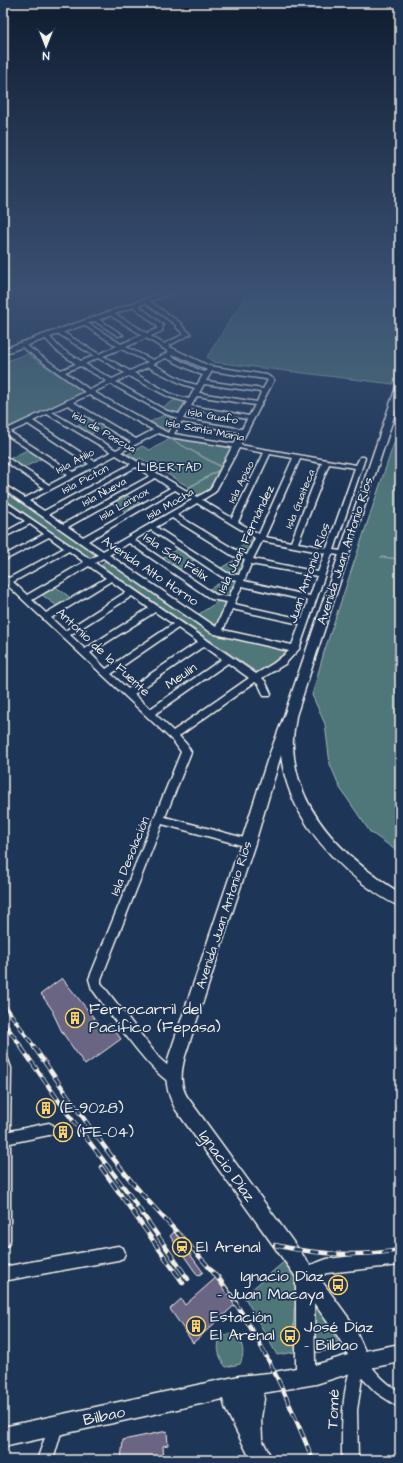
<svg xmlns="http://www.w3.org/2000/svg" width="403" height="1463" viewBox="0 0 403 1463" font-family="'Architects Daughter',sans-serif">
	<rect width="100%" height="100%" fill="#1d3557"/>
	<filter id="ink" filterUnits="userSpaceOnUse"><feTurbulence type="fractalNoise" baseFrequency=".025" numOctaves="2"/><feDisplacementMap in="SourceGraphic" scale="8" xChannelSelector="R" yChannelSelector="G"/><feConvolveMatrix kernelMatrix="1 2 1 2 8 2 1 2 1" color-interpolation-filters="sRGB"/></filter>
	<g filter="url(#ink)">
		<!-- green -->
		<g fill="#4f7679" stroke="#a2b4b0">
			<polygon points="249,290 392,290 400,301 400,364 393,384 213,362 207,357"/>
			<polygon points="27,354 84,392 9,427 3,424 3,362"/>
			<polygon points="177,399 186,401 176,415 161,408"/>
			<polygon points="166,414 175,418 167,432 150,422"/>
			<polygon points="92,418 107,426 89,435 75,426"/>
			<polygon points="398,431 400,432 400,853 370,832 340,788 330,764 325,724 312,695 324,652"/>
			<polygon points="169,438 231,448 224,468"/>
			<polygon points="170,439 222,468 189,487 140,458 138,460 128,454 142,446 150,450"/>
			<polygon points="29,449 43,458 23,468 9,459"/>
			<path d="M218,471C214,484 211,490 199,496L187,489Z"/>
			<polygon points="3,488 97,552 98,555 94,558 89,558 3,498"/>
			<polygon points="126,495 141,504 127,512 112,503"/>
			<polygon points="254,538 256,540 248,555 234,550"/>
			<polygon points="179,548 196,559 177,571 160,560"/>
			<polygon points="238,558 247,559 239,576 228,574 219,569"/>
			<polygon points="105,561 113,563 218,635 289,650 290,652 258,673 103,567 102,564"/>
			<polygon points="228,578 238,579 229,598 216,595 208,590"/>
			<polygon points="56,587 71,598 57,606 42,595"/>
			<polygon points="219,601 228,602 217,627 199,614"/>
			<polygon points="286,1260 297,1278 298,1304 294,1309 293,1342 297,1347 295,1352 277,1355 244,1296"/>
			<polygon points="316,1306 338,1341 336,1349 316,1353 314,1307"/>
			<path d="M230,1334L239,1339C244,1348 244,1355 240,1364L226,1367C218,1358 212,1336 230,1334Z"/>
		</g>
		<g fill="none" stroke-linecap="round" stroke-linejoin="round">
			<!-- stream -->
			<polyline stroke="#8b9eb0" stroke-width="1.5" points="381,557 400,559"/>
		</g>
		<!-- building -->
		<g fill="#6a6582" stroke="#f4f1e8">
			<polygon points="62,978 103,1029 110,1024 121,1039 85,1065 62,1032 53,1013 53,1011 41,994"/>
			<polygon points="174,1232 203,1272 198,1276 170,1236"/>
			<polygon points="219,1275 238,1302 193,1343 170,1309 181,1299 185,1305"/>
			<polygon points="167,1431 168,1445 163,1446 164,1460 121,1460 123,1440"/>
		</g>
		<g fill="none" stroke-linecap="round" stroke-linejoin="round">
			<defs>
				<g id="minor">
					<path d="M146,299L182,324V326L191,334L168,346L209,366L267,375L274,380L240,445L356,465L360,457H364L365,458L334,550L347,552L348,554L344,556L332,554L299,649L285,664L262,678L265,681L271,694L270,696H264L259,685L255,682L179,736L187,745L191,752L165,817L248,839L252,840L253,843L252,846L248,847L162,824L101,979V983L159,1058L177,1074L179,1078L177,1082L173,1084C151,1075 108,1010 92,989L89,979L181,752L174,742L3,581V575L9,578L64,548L49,537L3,561V556L44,534L30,524L3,538V533L25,521L3,505V500L90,559L98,555L3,489V484L25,498L44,488L3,460V455L49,485L68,475L5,434L3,435V431L85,392L19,345L24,344L61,370L76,364L56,350L44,337V335H48L60,348L81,361L94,356L57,333V331H61L99,354L117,346L82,324V322H86L121,344L142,335L108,314V312H112L147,333L157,329V326L133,306L132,305L135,303L163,325L162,331L151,336L164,344L184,334L176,327V325L144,302L143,301ZM146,338L169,352L153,360L126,347ZM121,349L148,362L130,371L103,356ZM173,355L178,356L207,370L205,372L201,371L171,356ZM98,358L125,373L112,379L85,364ZM166,358L197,373L203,375L197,385L186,382L153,364ZM80,366L107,381L90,390L65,372ZM148,367L182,384L195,388L189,399L173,395L134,373ZM212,371L265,379L268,380L263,389L206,381ZM129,376L169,397L187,402L179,414L167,411L116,382ZM111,384L163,413L177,418L168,433L94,392ZM204,384L261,392L257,402L199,393ZM89,395L153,430L136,439L73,402ZM197,396L255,405L249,416L191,406ZM68,405L131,442L116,450L52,412ZM189,409L247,419L242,429L183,419ZM47,414L111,452L94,461L33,421ZM181,422L240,432L234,444L174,434ZM28,424L89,464L73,472L10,432ZM158,433L170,437L232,447L210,490L197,497L121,452ZM239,448L264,453L232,518L202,500L215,492ZM270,454L293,458L259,534L238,522ZM116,455L131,464L44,511L29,501ZM300,459L322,463L291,542L265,537ZM329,464L355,468L327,548L298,543ZM136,467L150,476L63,524L49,514ZM155,478L170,488L83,537L68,527ZM175,490L192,500L103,551L88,541ZM197,503L255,538L247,555L239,552L177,515ZM172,518L233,556L245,559L239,575L227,573L156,527ZM151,530L222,577L237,580L229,597L216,595L134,540ZM262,541L325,553L318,572L253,559ZM129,543L211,599L227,602L216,627L109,555ZM69,551L84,562L27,595L13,582ZM103,558L207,630L215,634L289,651L274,663L256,674L95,563ZM251,564L317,576L310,596L244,581ZM89,566L106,578L46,613L32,600ZM111,581L126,592L65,631L51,618ZM242,586L308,601L302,619L234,604ZM132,596L149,608L85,649L70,635ZM232,609L300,624L292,645L223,630ZM155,612L173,624L106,669L90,653ZM178,628L198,642L128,689L111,674ZM204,646L222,659L150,709L134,694ZM228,663L249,678L173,731L155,714Z"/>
					<polygon points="93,318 97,318 123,335 118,336 93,320"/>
					<polygon points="3,1055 7,1057 11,1068 10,1131 49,1123 53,1125 55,1129 53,1133 49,1135 10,1143 10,1240 8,1245 3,1247"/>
					<polygon points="118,1246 123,1248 125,1253 123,1258 118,1260 3,1281 3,1267"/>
					<polygon points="400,1251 400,1265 327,1273 305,1281 300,1279 298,1274 300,1269 327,1259"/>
					<path d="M360,1354C368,1357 371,1367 377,1373C384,1381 392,1387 400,1392V1408L377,1393L362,1378L357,1410L358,1460H342C342,1424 341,1390 355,1356Z"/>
					<polygon points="56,1419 61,1421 63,1426 53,1460 37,1460 51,1421"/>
				</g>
				<g id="major">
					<polygon points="171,290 181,290 3,354 3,349"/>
					<path d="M397,384H400V398L296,716C295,726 292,737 293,746C296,813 347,860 400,893V906C386,901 373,891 361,882C320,850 287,807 281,755L255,843L185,1056C181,1071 179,1085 188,1098L353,1324L365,1351L400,1344V1362L360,1370L316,1384L263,1393L264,1399L261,1418L262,1439L272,1460H251L226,1410L223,1399L3,1447V1427L239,1376L269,1373L296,1368V1277L176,1110C166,1092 164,1076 169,1056L241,843L267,761L284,716ZM314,1303L339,1338L348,1355L315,1365Z"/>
				</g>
			</defs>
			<!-- minor casing -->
			<use href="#minor" stroke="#f4f1e8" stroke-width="3"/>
			<!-- major casing -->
			<use href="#major" stroke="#f4f1e8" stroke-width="3"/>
			<!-- minor -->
			<use href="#minor" fill="#1d3557" fill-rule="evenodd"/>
			<!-- major -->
			<use href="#major" fill="#1d3557" fill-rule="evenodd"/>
			<defs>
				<polyline id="rail-far2" points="3,292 16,290"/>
				<g id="rail-far1">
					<polyline points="3,1003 35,1048"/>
					<polyline points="3,1021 22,1048"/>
				</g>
				<g id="rail">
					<polyline points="21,1047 68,1114 126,1190 188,1279"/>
					<path d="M34,1047C69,1097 103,1149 143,1195C173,1230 207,1260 232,1298C266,1348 290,1404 313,1460"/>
					<polyline points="101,1167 183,1283"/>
					<path d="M275,1245C317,1255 357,1257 400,1250"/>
				</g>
			</defs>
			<!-- rail-far2 casing -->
			<use href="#rail-far2" stroke="#f4f1e8" stroke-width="2.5"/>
			<!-- rail-far1 casing -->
			<use href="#rail-far1" stroke="#f4f1e8" stroke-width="4"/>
			<!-- rail casing -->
			<use href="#rail" stroke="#f4f1e8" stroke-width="4.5"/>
			<!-- rail-far2 -->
			<use href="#rail-far2" stroke="#1d3557" stroke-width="1.5" stroke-dasharray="4" stroke-linecap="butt"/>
			<!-- rail-far1 -->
			<use href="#rail-far1" stroke="#1d3557" stroke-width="2.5" stroke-dasharray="7" stroke-linecap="butt"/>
			<!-- rail -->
			<use href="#rail" stroke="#1d3557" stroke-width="3" stroke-dasharray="9" stroke-linecap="butt"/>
		</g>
	</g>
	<!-- sky -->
	<linearGradient id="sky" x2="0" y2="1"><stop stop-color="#101d30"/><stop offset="0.59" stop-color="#3a5174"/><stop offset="1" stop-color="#3a5174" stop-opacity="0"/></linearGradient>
	<rect width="403" height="494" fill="url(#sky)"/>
	<!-- icons -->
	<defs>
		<symbol id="building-ring" viewBox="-11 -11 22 22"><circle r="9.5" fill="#1d3557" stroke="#ffd166" stroke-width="1.5"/><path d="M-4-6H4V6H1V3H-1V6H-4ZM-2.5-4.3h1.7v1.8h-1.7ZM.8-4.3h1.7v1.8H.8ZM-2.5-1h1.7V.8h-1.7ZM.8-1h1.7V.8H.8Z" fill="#ffd166"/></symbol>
		<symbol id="station-ring" viewBox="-11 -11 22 22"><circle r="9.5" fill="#1d3557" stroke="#ffd166" stroke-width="1.5"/><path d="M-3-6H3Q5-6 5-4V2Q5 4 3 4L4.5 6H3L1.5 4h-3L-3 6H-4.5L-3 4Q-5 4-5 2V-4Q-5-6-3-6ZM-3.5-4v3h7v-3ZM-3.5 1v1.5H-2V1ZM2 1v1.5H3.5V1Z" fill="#ffd166"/></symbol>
		<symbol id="bus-ring" viewBox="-11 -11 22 22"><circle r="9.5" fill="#1d3557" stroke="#ffd166" stroke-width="1.5"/><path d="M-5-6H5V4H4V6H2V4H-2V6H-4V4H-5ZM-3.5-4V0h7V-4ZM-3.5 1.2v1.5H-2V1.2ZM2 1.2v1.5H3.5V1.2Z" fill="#ffd166"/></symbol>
	</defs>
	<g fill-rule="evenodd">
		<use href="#building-ring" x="64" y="1007" width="22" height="22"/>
		<use href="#building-ring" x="35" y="1097" width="22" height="22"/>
		<use href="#building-ring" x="52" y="1121" width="22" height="22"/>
		<use href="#station-ring" x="171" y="1236" width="22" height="22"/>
		<use href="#bus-ring" x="327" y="1274" width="22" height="22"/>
		<use href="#building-ring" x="185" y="1315" width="22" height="22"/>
		<use href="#bus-ring" x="279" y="1325" width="22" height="22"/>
	</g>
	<g text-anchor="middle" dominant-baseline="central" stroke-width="3.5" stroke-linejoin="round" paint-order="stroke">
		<!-- far-street labels -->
		<g font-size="11" fill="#f4f1e8" stroke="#1d3557">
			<text transform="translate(213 416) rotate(10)">Isla Guafo</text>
			<text transform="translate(205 430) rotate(11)">Isla Santa María</text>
			<text transform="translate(104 432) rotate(30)">Isla de Pascua</text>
			<text transform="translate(75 461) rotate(-28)">Isla Atilio</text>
			<text transform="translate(85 479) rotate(-28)">Isla Picton</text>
			<text transform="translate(241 482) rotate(-64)">Isla Apiao</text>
			<text transform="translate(104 492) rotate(-29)">Isla Nueva</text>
			<text transform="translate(300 499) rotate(-68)">Isla Guaiteca</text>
			<text transform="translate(124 504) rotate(-30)">Isla Lennox</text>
			<text transform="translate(170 504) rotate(-30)">Isla Mocha</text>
		</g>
		<!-- far-neighbourhood labels -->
		<g font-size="12" letter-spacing="1" fill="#f4f1e8" stroke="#1d3557">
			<text x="170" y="467">LIBERTAD</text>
		</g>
		<!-- street labels -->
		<g font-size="13" fill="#f4f1e8" stroke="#1d3557">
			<text transform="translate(246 539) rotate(-65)">Isla Juan Fernández</text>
			<text transform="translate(345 551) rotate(-72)">Avenida Juan Antonio Ríos</text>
			<text transform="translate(176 557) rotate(34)">Isla San Félix</text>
			<text transform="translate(150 571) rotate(34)">Avenida Alto Horno</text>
			<text transform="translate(309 573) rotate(-71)">Juan Antonio Ríos</text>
			<text transform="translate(103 652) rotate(43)">Antonio de la Fuente</text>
			<text transform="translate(181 676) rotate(-35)">Meulín</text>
			<text transform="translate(130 856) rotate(-68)">Isla Desolación</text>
			<text transform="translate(224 915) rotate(-72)">Avenida Juan Antonio Ríos</text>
		</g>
		<!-- near-poi labels -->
		<g font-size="16" fill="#f4f1e8" stroke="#1d3557" text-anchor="start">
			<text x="89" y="1009">Ferrocarril del<tspan x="89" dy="18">Pacífico (Fepasa)</tspan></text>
			<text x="60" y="1108">(E-9028)</text>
			<text x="77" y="1132">(FE-04)</text>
			<text x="196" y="1247">El Arenal</text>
			<text x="324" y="1276" text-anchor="end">Ignacio Diaz<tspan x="324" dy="18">- Juan Macaya</tspan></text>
			<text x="210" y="1317">Estación<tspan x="210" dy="18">El Arenal</tspan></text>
			<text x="304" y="1327">José Díaz<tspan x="304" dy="18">- Bilbao</tspan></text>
		</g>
		<!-- near-street labels -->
		<g font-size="16" fill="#f4f1e8" stroke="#1d3557">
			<text transform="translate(227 1166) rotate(54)">Ignacio Díaz</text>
			<text transform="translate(333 1409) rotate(-88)">Tomé</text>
			<text transform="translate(104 1416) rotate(-12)">Bilbao</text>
		</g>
	</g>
	<!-- margin -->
	<rect width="403" height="1463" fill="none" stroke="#1d3557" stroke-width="16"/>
	<rect x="8" y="8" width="387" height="1447" fill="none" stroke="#f4f1e8" stroke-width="1.5" filter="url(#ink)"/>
	<!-- north arrow -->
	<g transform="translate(46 46) rotate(180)" stroke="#1d3557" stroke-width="3" paint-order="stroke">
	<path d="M0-3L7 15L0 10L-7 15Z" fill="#f4f1e8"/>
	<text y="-6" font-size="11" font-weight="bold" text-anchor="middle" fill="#f4f1e8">N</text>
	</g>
</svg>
